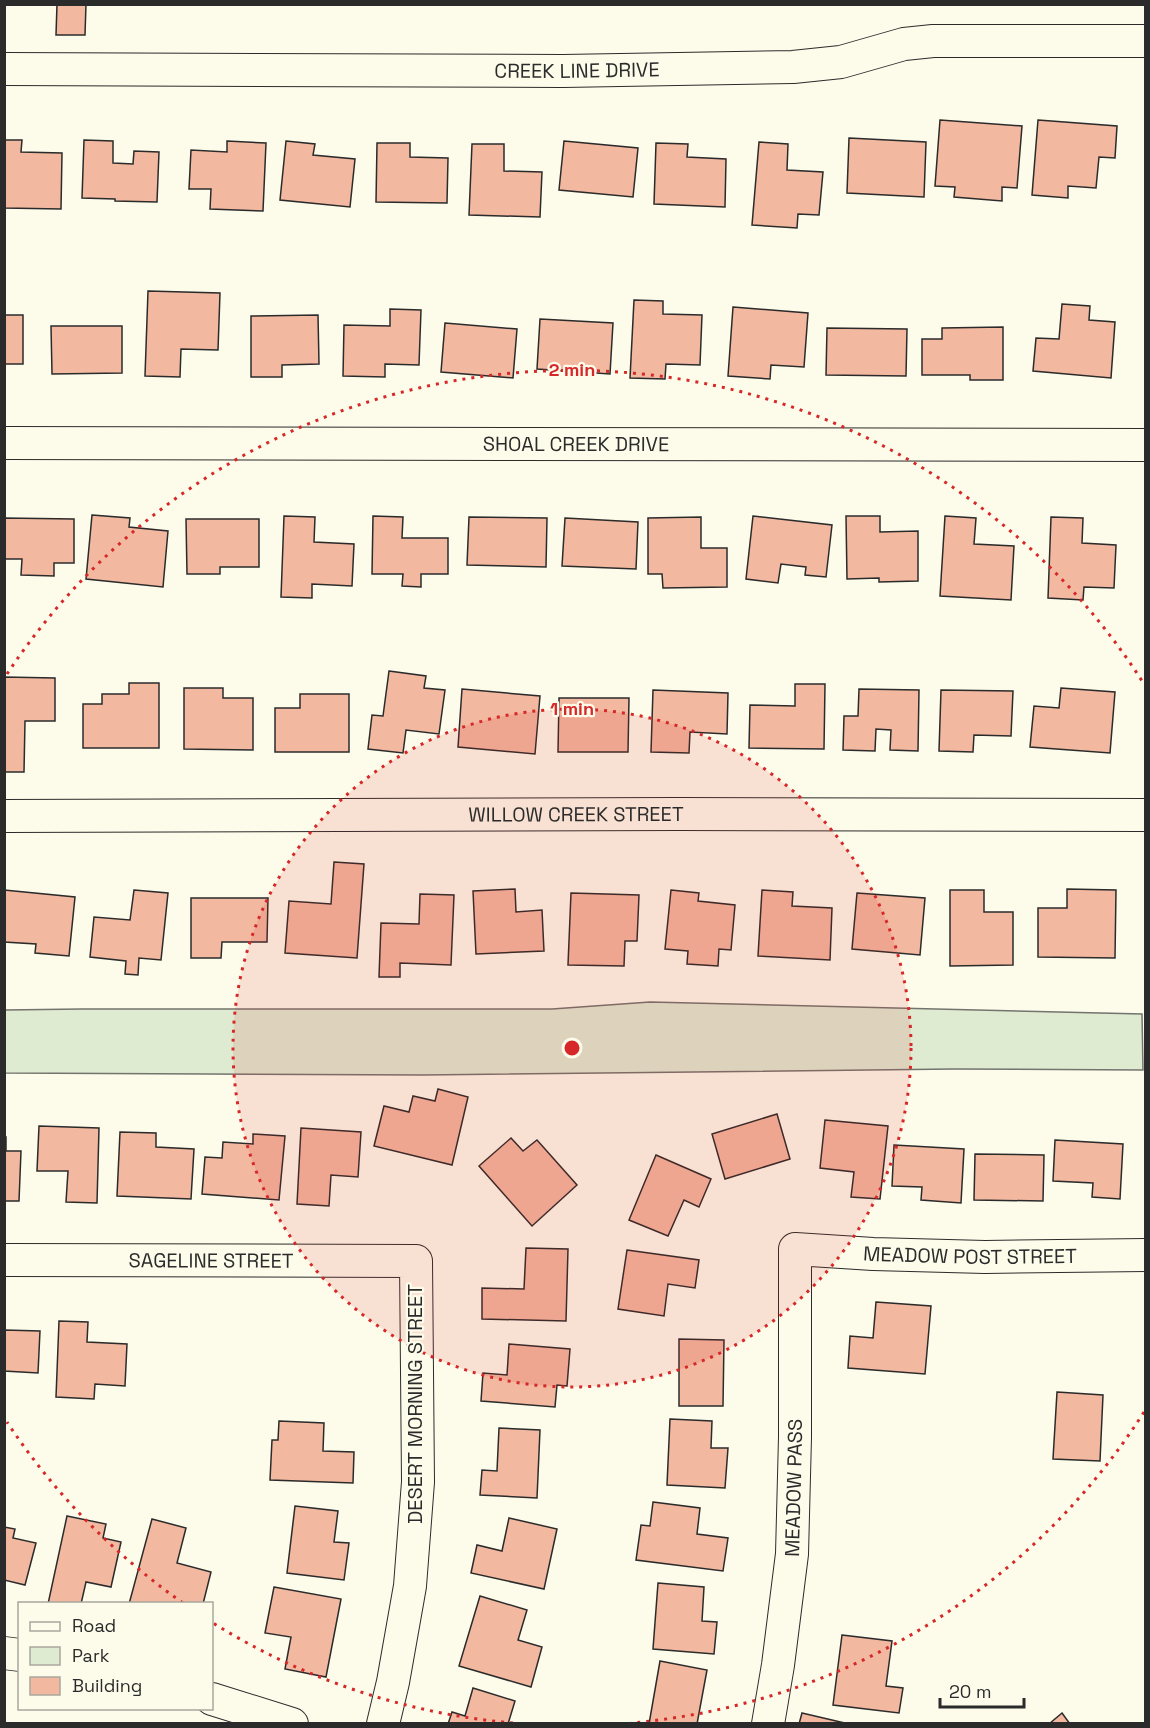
<svg xmlns="http://www.w3.org/2000/svg" width="1150" height="1728" viewBox="0 0 1150 1728" font-family="'Space Grotesk',sans-serif">
	<rect width="100%" height="100%" fill="#fdfbea"/>
	<!-- green -->
	<polygon fill="#deebd1" stroke="#74746e" stroke-width="1.5" points="650,1002 1142,1014 1143,1070 954,1069 423,1075 5,1073 5,1010 82,1009 552,1009"/>
	<!-- building -->
	<g fill="#f2b8a0" stroke="#2b2b2b" stroke-width="1.5">
		<polygon points="57,4 86,4 85,35 56,35"/>
		<polygon points="940,120 1022,126 1017,188 1002,187 1002,201 954,197 955,187 935,186"/>
		<polygon points="1038,120 1117,126 1115,158 1099,157 1096,188 1068,186 1068,198 1032,195"/>
		<polygon points="849,138 926,142 924,197 847,193"/>
		<polygon points="4,140 22,140 21,152 62,153 61,209 4,208"/>
		<polygon points="84,140 113,141 113,163 133,164 134,151 159,152 157,202 115,201 115,199 82,198"/>
		<polygon points="227,141 266,143 263,211 210,209 211,189 189,189 191,150 227,152"/>
		<polygon points="286,141 315,144 313,155 355,159 350,207 280,200"/>
		<polygon points="564,141 638,148 633,197 559,190"/>
		<polygon points="759,142 788,144 787,170 823,172 819,215 798,214 797,228 752,225"/>
		<polygon points="377,143 410,143 410,157 448,158 447,203 376,202"/>
		<polygon points="656,143 688,144 687,157 726,159 725,207 654,204"/>
		<polygon points="472,144 504,144 504,171 542,172 540,217 469,215"/>
		<polygon points="148,291 220,293 218,350 181,349 180,377 145,376"/>
		<polygon points="634,300 663,301 663,314 702,315 700,365 666,364 665,379 630,378"/>
		<polygon points="1062,304 1090,306 1089,320 1115,322 1111,378 1033,371 1036,338 1059,339"/>
		<polygon points="733,307 808,313 804,367 771,365 770,379 728,376"/>
		<polygon points="390,309 421,310 419,365 385,364 385,377 343,376 344,325 390,326"/>
		<rect x="4" y="315" width="19" height="49"/>
		<polygon points="318,315 319,364 282,365 282,377 251,377 251,316"/>
		<polygon points="540,319 613,323 610,374 537,369"/>
		<polygon points="445,323 517,329 513,378 441,372"/>
		<polygon points="51,326 122,326 122,373 52,374"/>
		<polygon points="1003,327 1003,380 970,380 970,375 922,375 922,339 942,339 942,328"/>
		<polygon points="827,328 907,329 906,376 826,375"/>
		<polygon points="92,515 130,518 129,527 168,531 163,587 86,579"/>
		<polygon points="284,516 315,517 314,542 354,544 352,586 312,584 312,598 281,597"/>
		<polygon points="373,516 403,517 402,538 448,538 448,574 421,574 421,587 402,586 403,574 372,574"/>
		<polygon points="753,516 832,525 826,577 805,575 806,567 781,564 778,583 746,579"/>
		<polygon points="846,516 880,516 880,532 918,531 918,581 879,582 879,578 847,579"/>
		<polygon points="945,516 976,518 974,544 1014,546 1011,600 940,596"/>
		<polygon points="469,517 547,518 546,567 467,565"/>
		<polygon points="701,517 701,548 727,548 727,587 663,588 662,574 648,574 648,518"/>
		<polygon points="1051,517 1083,518 1082,543 1116,545 1114,588 1084,587 1083,600 1048,598"/>
		<polygon points="4,518 74,519 74,563 54,563 54,576 21,575 22,559 4,559"/>
		<polygon points="565,518 638,522 636,569 562,566"/>
		<polygon points="186,519 259,519 259,567 220,567 220,574 187,574"/>
		<polygon points="389,671 426,676 424,688 445,690 439,734 406,730 403,753 368,749 372,715 383,716"/>
		<polygon points="4,677 55,678 55,721 25,721 24,772 4,772"/>
		<polygon points="129,683 159,683 159,748 83,748 83,704 102,704 102,694 129,694"/>
		<polygon points="795,684 825,684 824,749 749,748 750,705 795,706"/>
		<polygon points="184,688 223,688 223,698 253,698 253,750 184,749"/>
		<polygon points="1061,688 1115,692 1110,753 1030,747 1034,706 1059,708"/>
		<polygon points="462,689 540,696 535,754 458,747"/>
		<polygon points="859,689 919,690 918,751 890,750 891,730 876,729 875,751 843,750 844,716 858,716"/>
		<polygon points="653,690 728,693 727,734 690,732 689,753 651,752"/>
		<polygon points="941,690 1013,691 1011,736 974,735 973,752 939,751"/>
		<polygon points="300,694 349,694 349,752 275,752 275,708 300,708"/>
		<polygon points="559,698 629,698 628,752 558,752"/>
		<polygon points="334,862 364,864 357,958 285,953 289,901 331,904"/>
		<polygon points="515,889 516,912 542,910 544,951 476,954 473,891"/>
		<polygon points="1067,889 1116,890 1115,958 1038,957 1038,908 1067,908"/>
		<polygon points="4,890 75,897 69,956 35,953 36,944 4,942"/>
		<polygon points="134,890 168,893 161,960 139,958 138,975 125,974 126,961 90,957 94,917 130,920"/>
		<polygon points="671,890 699,893 698,901 735,905 731,950 719,949 718,966 687,964 688,951 665,949"/>
		<polygon points="762,890 793,892 792,906 832,908 830,960 758,956"/>
		<polygon points="950,890 984,890 984,912 1013,912 1013,965 950,966"/>
		<polygon points="571,893 639,895 637,941 625,941 624,966 568,965"/>
		<polygon points="857,893 925,898 920,955 852,949"/>
		<polygon points="420,894 454,895 451,965 400,963 400,977 379,977 381,923 419,924"/>
		<polygon points="191,898 268,898 267,942 222,942 221,958 191,958"/>
		<polygon points="438,1089 468,1097 452,1165 374,1146 384,1106 409,1112 413,1096 435,1101"/>
		<polygon points="777,1114 790,1159 725,1179 712,1134"/>
		<polygon points="825,1120 888,1126 880,1199 851,1197 854,1172 820,1168"/>
		<polygon points="39,1126 99,1128 97,1203 66,1202 68,1171 37,1171"/>
		<polygon points="301,1128 361,1132 358,1177 331,1175 329,1206 297,1204"/>
		<polygon points="120,1132 156,1133 156,1147 194,1149 191,1199 117,1196"/>
		<polygon points="253,1134 285,1136 279,1200 202,1194 205,1157 222,1158 223,1142 253,1144"/>
		<polygon points="4,1137 6,1137 6,1151 21,1151 19,1201 4,1201"/>
		<polygon points="511,1138 523,1151 537,1140 577,1185 532,1226 479,1166"/>
		<polygon points="1055,1140 1123,1144 1120,1199 1092,1197 1093,1183 1053,1181"/>
		<polygon points="894,1145 964,1149 961,1203 921,1200 922,1187 892,1186"/>
		<polygon points="975,1154 1044,1155 1043,1201 974,1200"/>
		<polygon points="656,1155 711,1179 699,1207 684,1200 668,1236 629,1220"/>
		<polygon points="526,1248 568,1249 566,1321 482,1319 482,1288 524,1289"/>
		<polygon points="627,1250 699,1260 695,1288 668,1284 664,1316 618,1309"/>
		<polygon points="876,1302 931,1306 925,1374 848,1368 850,1336 873,1338"/>
		<polygon points="59,1321 88,1322 87,1342 127,1344 125,1386 95,1384 94,1399 56,1397"/>
		<polygon points="4,1330 40,1331 38,1373 4,1371"/>
		<polygon points="679,1339 724,1340 723,1406 679,1406"/>
		<polygon points="509,1344 570,1349 567,1386 557,1385 555,1407 481,1401 483,1373 507,1375"/>
		<polygon points="1057,1392 1103,1395 1100,1461 1053,1459"/>
		<polygon points="670,1419 712,1421 711,1448 728,1448 725,1488 667,1485"/>
		<polygon points="279,1421 324,1423 323,1451 354,1452 353,1483 270,1480 272,1440 278,1440"/>
		<polygon points="499,1428 540,1430 537,1498 480,1495 482,1470 497,1471"/>
		<polygon points="653,1502 700,1508 697,1534 728,1538 723,1571 636,1560 641,1525 650,1526"/>
		<polygon points="295,1506 338,1511 334,1542 349,1543 344,1580 287,1573"/>
		<polygon points="67,1516 106,1524 103,1538 121,1542 111,1587 86,1582 81,1604 48,1604"/>
		<polygon points="509,1518 557,1529 544,1589 471,1573 477,1545 502,1551"/>
		<polygon points="152,1519 186,1528 177,1563 211,1572 203,1604 129,1604"/>
		<polygon points="4,1527 15,1529 13,1538 36,1543 25,1585 4,1580"/>
		<polygon points="658,1583 704,1587 702,1621 717,1622 714,1654 653,1649"/>
		<polygon points="274,1587 341,1599 326,1677 285,1669 291,1637 265,1633"/>
		<polygon points="480,1596 527,1610 518,1640 542,1647 531,1687 459,1666"/>
		<polygon points="842,1635 892,1641 886,1686 903,1688 899,1713 833,1705"/>
		<polygon points="660,1661 707,1670 697,1724 649,1724"/>
		<polygon points="473,1688 515,1701 508,1724 448,1724 452,1712 465,1716"/>
		<polygon points="802,1713 849,1724 799,1724"/>
		<polygon points="1062,1713 1070,1724 1049,1724"/>
	</g>
	<g fill="none" stroke-linecap="round" stroke-linejoin="round">
		<defs>
			<g id="minor">
				<path id="s1" d="M4,69L563,71L793,67L841,62L904,44L933,41H1146"/>
				<path id="s2" d="M4,443L1146,445"/>
				<path id="s3" d="M4,816L679,814L1146,815"/>
				<path id="s4" d="M4,1260L416,1261L418,1482L410,1586L393,1682L383,1724"/>
				<polyline points="4,1653 20,1655"/>
				<polyline points="212,1699 292,1724"/>
				<path id="s5" d="M768,1724L778,1665L792,1554L795,1437V1249L873,1254L985,1257L1146,1255"/>
			</g>
		</defs>
		<!-- minor casing -->
		<use href="#minor" stroke="#2b2b2b" stroke-width="34"/>
		<!-- minor -->
		<use href="#minor" stroke="#fdfbea" stroke-width="32"/>
	</g>
	<!-- distance rings -->
	<circle cx="572" cy="1048" r="339" fill="#d62828" fill-opacity=".12"/>
	<g fill="none" stroke="#d62828" stroke-width="3" stroke-dasharray="3 6">
		<circle cx="572" cy="1048" r="339"/>
		<path d="M1144 1412A678 678 0 0 1 631 1723M513 1723A678 678 0 0 1 213 1623M183 1603A678 678 0 0 1 7 1422M7 674A678 678 0 0 1 1144 684"/>
	</g>
	<g text-anchor="middle" dominant-baseline="central" stroke-width="4.5" stroke-linejoin="round" paint-order="stroke">
		<!-- street labels -->
		<g font-size="20" fill="#2b2b2b" stroke="#fdfbea">
			<text stroke="none"><textPath href="#s1" startOffset="573">CREEK LINE DRIVE</textPath></text>
			<text stroke="none"><textPath href="#s2" startOffset="572">SHOAL CREEK DRIVE</textPath></text>
			<text stroke="none"><textPath href="#s3" startOffset="572">WILLOW CREEK STREET</textPath></text>
			<text stroke="none"><textPath href="#s5" startOffset="652">MEADOW POST STREET</textPath></text>
			<text stroke="none"><textPath href="#s4" startOffset="207">SAGELINE STREET</textPath></text>
			<text transform="translate(415 1404) rotate(-90)">DESERT MORNING STREET</text>
			<text stroke="none"><textPath href="#s5" startOffset="238">MEADOW PASS</textPath></text>
		</g>
	</g>
	<circle cx="572" cy="1048" r="9" fill="#d62828" stroke="#fdfbea" stroke-width="3"/>
	<g font-size="18" text-anchor="middle" font-weight="bold" fill="#d62828" stroke="#fdfbea" stroke-width="4.5" stroke-linejoin="round" paint-order="stroke">
		<text x="572" y="376">2 min</text>
		<text x="572" y="715">1 min</text>
	</g>
	<!-- border -->
	<rect width="1150" height="1728" fill="none" stroke="#2b2b2b" stroke-width="12"/>
	<!-- legend -->
	<rect x="18" y="1602" width="195" height="108" fill="#fdfbea" stroke="#a9a89e" stroke-width="1.5"/>
	<rect x="30" y="1622" width="30" height="9" fill="#fdfbea" stroke="#a9a89e" stroke-width="1.5"/>
	<text x="72" y="1632" font-size="18" fill="#2b2b2b">Road</text>
	<rect x="30" y="1647" width="30" height="18" fill="#deebd1" stroke="#a9a89e" stroke-width="1.5"/>
	<text x="72" y="1662" font-size="18" fill="#2b2b2b">Park</text>
	<rect x="30" y="1677" width="30" height="18" fill="#f2b8a0" stroke="#a9a89e" stroke-width="1.5"/>
	<text x="72" y="1692" font-size="18" fill="#2b2b2b">Building</text>
	<!-- scale -->
	<path d="M940 1698v9h84v-9" fill="none" stroke="#2b2b2b" stroke-width="3"/>
	<text x="949" y="1698" font-size="18" fill="#2b2b2b" stroke="#fdfbea" stroke-width="4.5" paint-order="stroke">20 m</text>
</svg>
